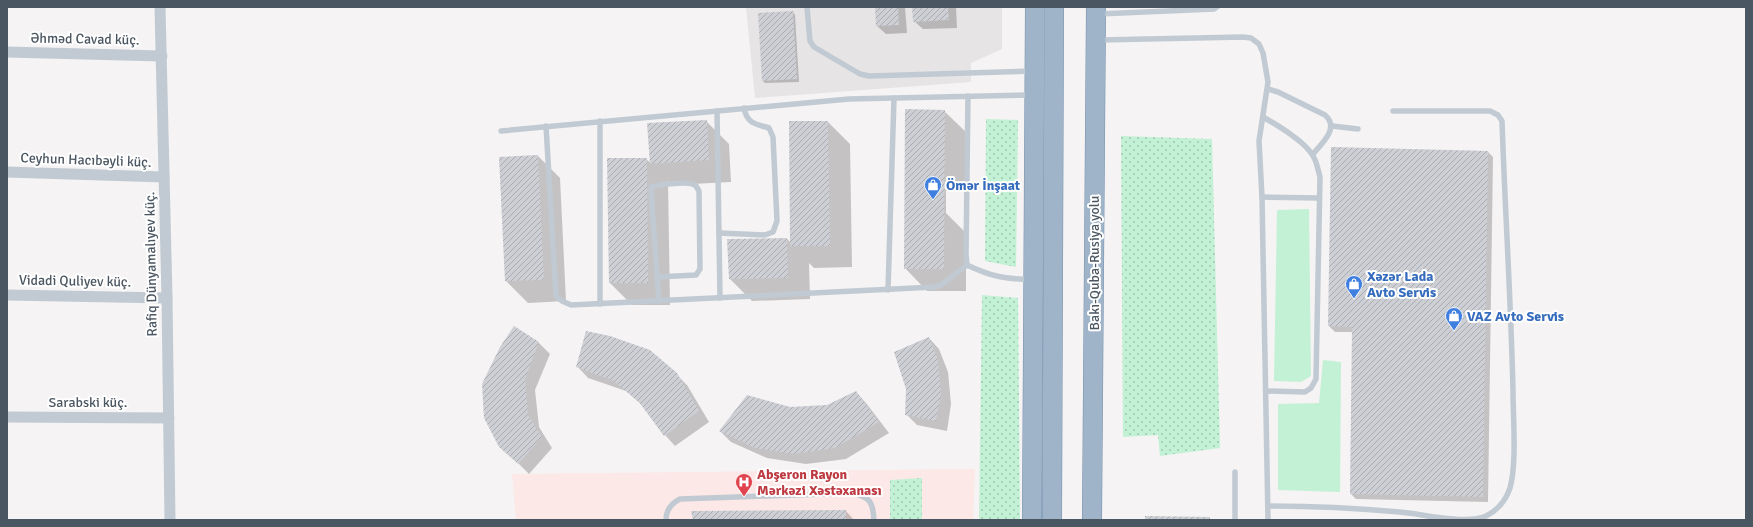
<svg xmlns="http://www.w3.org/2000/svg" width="1753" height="527" viewBox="0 0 1753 527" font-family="Signika,sans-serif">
	<defs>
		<pattern id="grass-dots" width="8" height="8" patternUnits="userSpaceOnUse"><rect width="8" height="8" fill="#c3f1d5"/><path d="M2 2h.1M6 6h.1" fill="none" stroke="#a0c6b0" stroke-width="1.8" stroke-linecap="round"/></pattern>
		<pattern id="building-hatch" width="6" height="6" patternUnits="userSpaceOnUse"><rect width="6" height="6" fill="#cdcfd5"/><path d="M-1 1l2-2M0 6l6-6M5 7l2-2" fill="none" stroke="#a8abb0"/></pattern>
	</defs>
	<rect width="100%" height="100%" fill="#f5f3f3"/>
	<!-- education -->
	<polygon fill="#e6e4e5" points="746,7 1002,7 1002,49 971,63 971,82 755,98"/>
	<!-- medical -->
	<polygon fill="#fce8e6" points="975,469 973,520 516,520 512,474"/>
	<!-- grass -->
	<g fill="url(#grass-dots)">
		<polygon points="986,119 1018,120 1016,267 985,261"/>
		<polygon points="1121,136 1212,139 1220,448 1160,456 1158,435 1123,437"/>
		<polygon points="982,295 1018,298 1020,520 979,520"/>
		<polygon points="922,478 922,520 890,520 890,480"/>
	</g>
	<!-- park -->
	<g fill="#c3f1d5">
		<polygon points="1309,209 1311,376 1301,382 1274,381 1277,210"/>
		<polygon points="1323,360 1341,362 1340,492 1278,490 1278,404 1319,403"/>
	</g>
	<!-- shadow -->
	<g fill="#0003">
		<polygon points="876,7 905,7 907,33 886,34 877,26"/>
		<polygon points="913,7 956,7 957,28 923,29 914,21"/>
		<polygon points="1162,7 1206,7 1206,9"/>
		<polygon points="793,12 795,15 799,82 765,83 763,81 759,14"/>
		<polygon points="944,111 967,133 966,191 946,191 946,213 966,233 966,291 927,291 905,268"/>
		<polygon points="706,121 729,144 731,182 673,185 668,181 670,305 632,305 610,283 646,159 651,163"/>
		<polygon points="828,122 850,144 852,267 814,268 809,263 810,299 752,301 730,279 787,239 791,243"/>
		<polygon points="1488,152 1493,157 1488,502 1356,499 1351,494 1353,332 1335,332 1329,326"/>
		<polygon points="538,156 560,178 566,301 528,303 506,281 500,158"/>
		<polygon points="515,328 539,343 550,354 535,390 539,427 552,448 529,474 512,457"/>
		<polygon points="929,338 939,349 948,372 951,404 947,431 917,425 906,414"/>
		<polygon points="578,367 676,374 687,385 709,422 675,446 665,435 642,405 626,391 588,378"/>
		<polygon points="856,392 866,403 889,433 846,459 806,464 767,458 731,442 720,431 828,406"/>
		<polygon points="846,511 854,520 694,520"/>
	</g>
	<!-- building -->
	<g fill="url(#building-hatch)">
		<polygon points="875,7 898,7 899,25 876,26"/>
		<polygon points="912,7 948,7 949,20 913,22"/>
		<polygon points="793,11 797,79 762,81 758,13"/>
		<polygon points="905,109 945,110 944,269 904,269"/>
		<polygon points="707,120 709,160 650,164 647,123"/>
		<polygon points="789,121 828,121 830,246 790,246"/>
		<polygon points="1331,147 1488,151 1483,497 1350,494 1352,327 1328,326"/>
		<polygon points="538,155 544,280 505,281 499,157"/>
		<polygon points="607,158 647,158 648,283 609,283"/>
		<polygon points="787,238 788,278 729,279 727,239"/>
		<polygon points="514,326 539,342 525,379 528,415 542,437 518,464 499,447 484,418 482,384 500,347"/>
		<polygon points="586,331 610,336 650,350 677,373 699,411 664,436 639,402 614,381 576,367"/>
		<polygon points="929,337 938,360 941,393 936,421 905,415 906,389 894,352"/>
		<polygon points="856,391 879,422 835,448 794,454 755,448 719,431 747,395 790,407 827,405"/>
		<polygon points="846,510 846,520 693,520 691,511"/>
		<polygon points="1145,516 1210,517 1210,520 1145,520"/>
	</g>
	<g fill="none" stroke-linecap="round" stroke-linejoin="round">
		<defs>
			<g id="trunk">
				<polyline points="1032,520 1035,7"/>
				<polyline points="1052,520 1054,7"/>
				<polyline points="1092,520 1096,7"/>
			</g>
		</defs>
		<!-- trunk casing -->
		<use href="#trunk" stroke="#7690ad" stroke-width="20"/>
		<!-- service -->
		<g stroke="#c1cad2" stroke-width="5.5">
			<polyline points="807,7 810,41 814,47 860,74 869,76 1033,71"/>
			<polyline points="1098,14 1214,9 1217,7"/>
			<polyline points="1099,40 1243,37 1251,38 1259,44 1263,53 1268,82 1259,141 1262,197 1268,520"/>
			<path d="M1268,89L1278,92L1325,115C1340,128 1322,143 1313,154"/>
			<path d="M968,96L966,254L967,265C992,277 1003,278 1030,280"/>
			<polyline points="717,111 720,298"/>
			<path d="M1263,117C1277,125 1305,141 1313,156C1317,162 1318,170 1320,177L1316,379L1311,388L1305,392L1266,391"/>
			<polyline points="600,121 600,304"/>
			<polyline points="546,126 556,296 562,301 571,305 935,287 941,285 967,265"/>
			<polyline points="1332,126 1358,129"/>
			<polyline points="501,131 849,99 1032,95"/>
			<polyline points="1262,197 1319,198"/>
			<path d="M719,233L765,235L773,232L777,221L773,137L769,128C756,124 747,124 744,108"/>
			<path d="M657,277L696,275L700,269L699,191C699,191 696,186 696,186C690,180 659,185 651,187V192L659,301"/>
			<polyline points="888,290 894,98"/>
			<polyline points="1235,472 1235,520"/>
			<path d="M1268,506C1312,506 1356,508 1400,512C1423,514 1466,525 1486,516C1498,510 1506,500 1510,488C1517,463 1513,418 1513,391C1511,301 1505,211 1502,121L1498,115L1490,111H1393"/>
			<path d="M666,520C666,510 672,503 680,499L852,493C870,497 873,502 874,520"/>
		</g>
		<!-- minor -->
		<g stroke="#c1cad2" stroke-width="11">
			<polyline points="160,7 167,298 170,520"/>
			<polyline points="7,52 162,56"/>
			<polyline points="7,172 164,177"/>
			<polyline points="7,295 167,298"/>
			<polyline points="7,417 169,418"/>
		</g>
		<!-- trunk -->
		<use href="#trunk" stroke="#9fb4c9" stroke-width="19"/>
	</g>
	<!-- icons -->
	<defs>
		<symbol id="shop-pin" viewBox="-11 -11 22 30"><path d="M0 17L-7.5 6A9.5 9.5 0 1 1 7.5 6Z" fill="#3f7fe0" stroke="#fff"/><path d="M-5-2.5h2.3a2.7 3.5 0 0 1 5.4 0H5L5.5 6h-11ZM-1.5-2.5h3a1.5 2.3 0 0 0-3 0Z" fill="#fff"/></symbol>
		<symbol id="hospital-pin" viewBox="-11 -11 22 30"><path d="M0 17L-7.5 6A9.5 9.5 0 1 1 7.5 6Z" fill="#e0444e" stroke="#fff"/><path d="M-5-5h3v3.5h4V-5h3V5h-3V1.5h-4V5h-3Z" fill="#fff"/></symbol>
	</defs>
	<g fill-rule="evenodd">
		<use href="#shop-pin" x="923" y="175" width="20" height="27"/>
		<use href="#shop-pin" x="1344" y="274" width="20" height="27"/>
		<use href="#shop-pin" x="1444" y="306" width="20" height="27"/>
		<use href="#hospital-pin" x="734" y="472" width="20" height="27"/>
	</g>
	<g text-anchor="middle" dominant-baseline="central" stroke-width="4" stroke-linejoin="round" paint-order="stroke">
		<!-- street labels -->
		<g font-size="14" fill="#4a5661" stroke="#fff">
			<text transform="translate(85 39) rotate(1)">Əhməd Cavad küç.</text>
			<text transform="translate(86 160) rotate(2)">Ceyhun Hacıbəyli küç.</text>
			<text transform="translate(1094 263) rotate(-90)">Bakı-Quba-Rusiya yolu</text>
			<text transform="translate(151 264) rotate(-91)">Rafiq Dünyamalıyev küç.</text>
			<text transform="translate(75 281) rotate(1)">Vidadi Quliyev küç.</text>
			<text x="88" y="402">Sarabski küç.</text>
		</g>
		<!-- shop labels -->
		<g font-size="14" font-weight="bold" fill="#366cbe" stroke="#fff" text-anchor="start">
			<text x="946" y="185">Ömər İnşaat</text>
			<text x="1367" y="276">Xəzər Lada<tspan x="1367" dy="16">Avto Servis</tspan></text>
			<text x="1467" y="316">VAZ Avto Servis</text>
		</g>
		<!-- health labels -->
		<g font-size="14" font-weight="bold" fill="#be3a42" stroke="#fff" text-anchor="start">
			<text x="757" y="474">Abşeron Rayon<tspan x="757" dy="16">Mərkəzi Xəstəxanası</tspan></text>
		</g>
	</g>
	<!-- border -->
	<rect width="1753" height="527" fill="none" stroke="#4a5661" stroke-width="16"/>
</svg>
